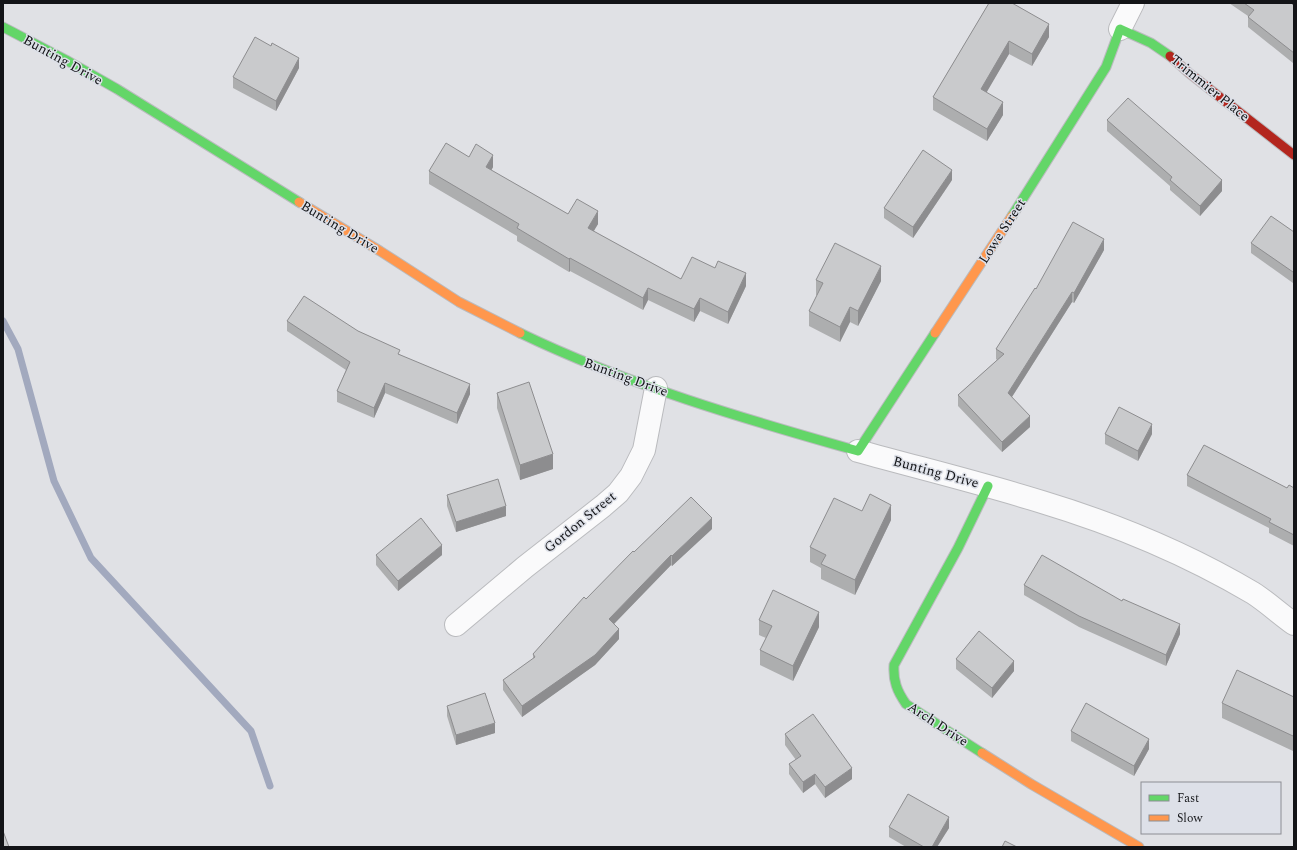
<svg xmlns="http://www.w3.org/2000/svg" width="1297" height="850" viewBox="0 0 1297 850" font-family="Spectral,serif">
	<rect width="100%" height="100%" fill="#e0e1e5"/>
	<g fill="none" stroke-linecap="round" stroke-linejoin="round">
		<!-- stream -->
		<polyline stroke="#a2a9be" stroke-width="7" points="3,321 18,349 54,481 91,558 251,731 270,786"/>
		<defs>
			<g id="street">
				<polyline points="1120,29 1133,3"/>
				<path d="M858,451C919,468 981,483 1042,502C1115,524 1187,554 1253,593C1267,602 1280,614 1294,624"/>
				<polyline points="456,625 525,567 603,506 618,493 631,476 644,450 656,388"/>
			</g>
			<g id="fast">
				<polyline points="3,27 66,60 117,89 299,202"/>
				<polyline points="1012,216 1106,67 1120,29 1151,43 1170,56"/>
				<path d="M520,333C628,385 744,419 858,451L935,333"/>
				<path d="M982,753L906,704C897,691 893,681 894,665L958,548L988,486"/>
			</g>
			<g id="slow">
				<polyline points="299,202 380,251 459,302 520,333"/>
				<polyline points="935,333 1012,216"/>
				<polyline points="982,753 1031,784 1139,847"/>
			</g>
			<polyline id="jam" points="1170,56 1189,73 1294,155"/>
		</defs>
		<!-- street casing -->
		<use href="#street" stroke="#babbbe" stroke-width="24"/>
		<!-- fast casing -->
		<use href="#fast" stroke="#babbbe" stroke-width="11"/>
		<!-- slow casing -->
		<use href="#slow" stroke="#babbbe" stroke-width="11"/>
		<!-- jam casing -->
		<use href="#jam" stroke="#babbbe" stroke-width="11"/>
		<!-- street -->
		<use href="#street" stroke="#fafafb" stroke-width="22"/>
		<!-- fast -->
		<use href="#fast" stroke="#63d668" stroke-width="9"/>
		<!-- slow -->
		<use href="#slow" stroke="#ff974d" stroke-width="9"/>
		<!-- jam -->
		<use href="#jam" stroke="#b3261e" stroke-width="9"/>
	</g>
	<!-- wall -->
	<g fill="#adaeaf">
		<polygon points="989,3 1049,37 1032,66 1009,54 986,92 1003,115 987,141 933,110 933,97"/>
		<polygon points="1229,3 1291,3 1294,6 1294,66 1293,63 1248,27 1248,16"/>
		<polygon points="299,68 276,111 233,88 233,77"/>
		<polygon points="1107,120 1222,191 1200,216 1170,190 1170,186 1107,131"/>
		<polygon points="469,157 493,167 491,171 568,214 598,224 593,231 681,279 746,286 728,324 700,311 694,322 648,300 643,310 570,271 569,272 517,241 517,236 429,184 429,171"/>
		<polygon points="952,180 913,238 884,218 884,208"/>
		<polygon points="1294,232 1294,281 1293,283 1251,253 1251,243"/>
		<polygon points="1104,250 1074,303 1072,302 1012,397 1030,427 1002,452 958,406 958,395 997,360 996,359 996,349 1036,289"/>
		<polygon points="816,280 881,281 858,326 850,322 840,342 809,326 809,311 817,295 816,295"/>
		<polygon points="287,321 358,331 470,394 457,424 385,393 374,418 337,402 337,391 346,370 287,331"/>
		<polygon points="497,393 553,469 520,480 497,408"/>
		<polygon points="1105,434 1152,434 1138,461 1105,444"/>
		<polygon points="1187,475 1287,488 1294,488 1294,546 1269,533 1269,528 1187,486"/>
		<polygon points="447,495 506,516 456,532 447,506"/>
		<polygon points="862,511 891,520 855,595 821,579 821,568 810,562 810,547"/>
		<polygon points="712,529 672,566 671,565 614,624 619,639 595,665 522,717 503,690 503,680 533,659 533,654 586,599"/>
		<polygon points="376,555 442,555 398,591 376,565"/>
		<polygon points="1024,585 1180,634 1166,666 1079,627 1024,595"/>
		<polygon points="759,620 819,627 793,681 760,665 760,650 766,638 759,635"/>
		<polygon points="956,659 1014,671 992,698 956,669"/>
		<polygon points="1294,697 1293,751 1222,718 1222,703"/>
		<polygon points="447,706 495,733 456,745 447,716"/>
		<polygon points="1071,731 1149,749 1134,776 1071,741"/>
		<polygon points="785,734 852,779 825,798 815,784 803,793 789,774 789,764 796,760 785,745"/>
		<polygon points="889,827 949,828 937,847 906,847 889,837"/>
	</g>
	<!-- shaded-wall -->
	<g fill="#8d8d8f">
		<polygon points="1049,24 1049,37 1032,66 1032,54"/>
		<polygon points="1009,41 1009,54 981,102 981,89"/>
		<polygon points="299,58 299,68 276,111 276,101"/>
		<polygon points="1003,102 1003,115 987,141 987,129"/>
		<polygon points="493,155 493,167 486,180 486,167"/>
		<polygon points="952,170 952,180 913,238 913,227"/>
		<polygon points="1222,180 1222,191 1200,216 1200,206"/>
		<polygon points="598,211 598,224 588,241 588,228"/>
		<polygon points="1104,239 1104,250 1074,303 1074,293"/>
		<polygon points="570,258 570,271 569,272 569,259"/>
		<polygon points="881,266 881,281 858,326 858,311"/>
		<polygon points="1294,271 1294,281 1293,283 1293,272"/>
		<polygon points="746,273 746,286 728,324 728,312"/>
		<polygon points="648,288 648,300 643,310 643,298"/>
		<polygon points="1072,292 1072,302 1008,403 1008,393"/>
		<polygon points="700,298 700,311 694,322 694,309"/>
		<polygon points="850,307 850,322 840,342 840,327"/>
		<polygon points="385,383 385,393 374,418 374,408"/>
		<polygon points="470,384 470,394 457,424 457,413"/>
		<polygon points="1030,416 1030,427 1002,452 1002,442"/>
		<polygon points="1152,424 1152,434 1138,461 1138,451"/>
		<polygon points="553,454 553,469 520,480 520,465"/>
		<polygon points="891,505 891,520 855,595 855,580"/>
		<polygon points="506,506 506,516 456,532 456,522"/>
		<polygon points="712,518 712,529 672,566 672,556"/>
		<polygon points="442,545 442,555 398,591 398,581"/>
		<polygon points="671,555 671,565 609,629 609,619"/>
		<polygon points="819,612 819,627 793,681 793,666"/>
		<polygon points="1180,624 1180,634 1166,666 1166,655"/>
		<polygon points="619,629 619,639 595,665 522,717 522,706"/>
		<polygon points="1014,661 1014,671 992,698 992,688"/>
		<polygon points="495,723 495,733 456,745 456,735"/>
		<polygon points="1294,734 1294,749 1293,751 1293,736"/>
		<polygon points="1149,739 1149,749 1134,776 1134,766"/>
		<polygon points="852,768 852,779 825,798 825,787"/>
		<polygon points="815,774 815,784 803,793 803,782"/>
		<polygon points="949,817 949,828 937,847 932,847"/>
	</g>
	<!-- building -->
	<g fill="#c9cacc" stroke="#8d8d8f">
		<polygon points="989,3 1012,3 1049,24 1032,54 1009,41 981,89 1003,102 987,129 933,97"/>
		<polygon points="1244,3 1291,3 1294,6 1294,53 1248,17 1254,10"/>
		<polygon points="255,37 271,46 272,43 299,58 276,101 233,77"/>
		<polygon points="1128,98 1222,180 1200,206 1170,180 1172,177 1107,120"/>
		<polygon points="446,143 469,157 476,144 493,155 486,167 568,214 577,199 598,211 588,228 681,279 692,257 715,268 718,261 746,273 728,312 700,298 694,309 648,288 643,298 570,258 569,259 517,228 519,224 429,171"/>
		<polygon points="923,150 952,170 913,227 884,208"/>
		<polygon points="1271,216 1294,232 1294,271 1293,272 1251,243"/>
		<polygon points="1073,222 1104,239 1074,293 1072,292 1008,393 1030,416 1002,442 958,395 1004,354 996,349 1035,288 1036,289"/>
		<polygon points="835,243 881,266 858,311 850,307 840,327 809,311 823,283 816,280"/>
		<polygon points="304,296 358,331 400,350 398,354 470,384 457,413 385,383 374,408 337,391 350,362 287,321"/>
		<polygon points="529,382 553,454 520,465 497,393"/>
		<polygon points="1119,407 1152,424 1138,451 1105,434"/>
		<polygon points="1204,445 1287,488 1289,485 1294,488 1294,535 1269,522 1271,519 1187,475"/>
		<polygon points="498,479 506,506 456,522 447,495"/>
		<polygon points="870,494 891,505 855,580 821,564 826,555 810,547 834,498 862,511"/>
		<polygon points="691,497 712,518 672,556 671,555 609,619 619,629 595,655 522,706 503,680 535,657 533,654 584,597 586,599 633,551 634,552"/>
		<polygon points="421,518 442,545 398,581 376,555"/>
		<polygon points="1042,555 1122,601 1123,599 1180,624 1166,655 1079,616 1024,585"/>
		<polygon points="773,590 819,612 793,666 760,650 772,626 759,620"/>
		<polygon points="979,631 1014,661 992,688 956,659"/>
		<polygon points="1237,670 1294,697 1294,734 1293,736 1222,703"/>
		<polygon points="485,693 495,723 456,735 447,706"/>
		<polygon points="1086,703 1149,739 1134,766 1071,731"/>
		<polygon points="813,714 852,768 825,787 815,774 803,782 789,764 801,756 785,734"/>
		<polygon points="908,794 949,817 932,847 924,847 889,827"/>
		<polygon points="3,831 9,847 3,847"/>
		<polygon points="1005,841 1017,847 1002,847"/>
	</g>
	<g text-anchor="middle" dominant-baseline="central" stroke-width="3" stroke-linejoin="round" paint-order="stroke">
		<!-- street labels -->
		<g font-size="14" fill="#131417" stroke="#dde0e8">
			<text transform="translate(63 60) rotate(29)">Bunting Drive</text>
			<text transform="translate(1210 88) rotate(39)">Trimmier Place</text>
			<text transform="translate(340 227) rotate(31)">Bunting Drive</text>
			<text transform="translate(1002 231) rotate(-57)">Lowe Street</text>
			<text transform="translate(626 377) rotate(20)">Bunting Drive</text>
			<text transform="translate(936 472) rotate(15)">Bunting Drive</text>
			<text transform="translate(580 522) rotate(-39)">Gordon Street</text>
			<text transform="translate(938 724) rotate(33)">Arch Drive</text>
		</g>
	</g>
	<!-- border -->
	<rect width="1297" height="850" fill="none" stroke="#131417" stroke-width="8"/>
	<!-- legend -->
	<rect x="1141" y="782" width="140" height="52" fill="#dde0e8" stroke="#8c8e94"/>
	<rect x="1149" y="795" width="20" height="6" fill="#63d668" stroke="#8c8e94"/>
	<text x="1177" y="802" font-size="12" fill="#131417">Fast</text>
	<rect x="1149" y="815" width="20" height="6" fill="#ff974d" stroke="#8c8e94"/>
	<text x="1177" y="822" font-size="12" fill="#131417">Slow</text>
</svg>
